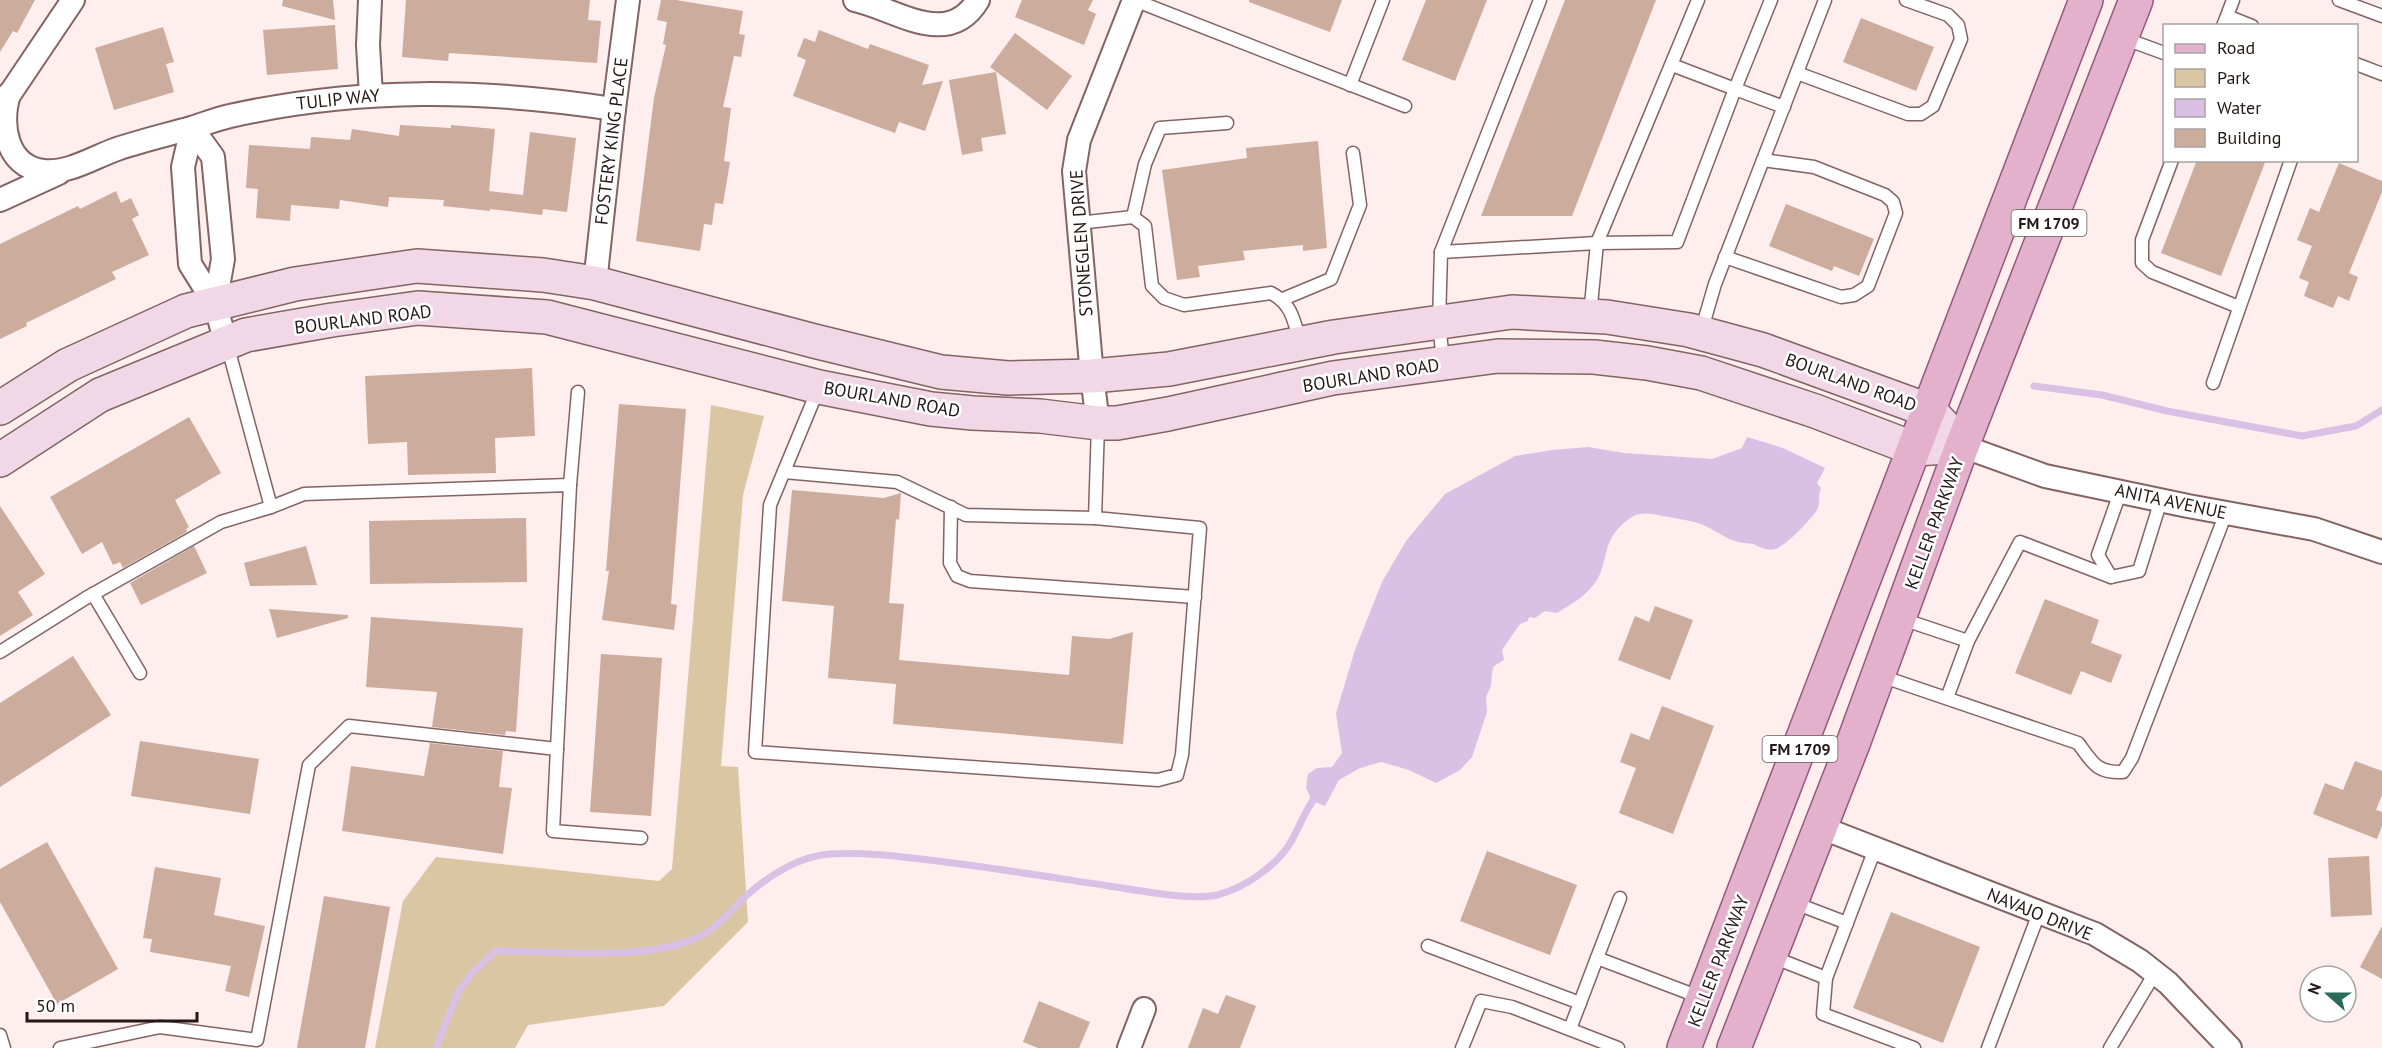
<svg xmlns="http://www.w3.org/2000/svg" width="2382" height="1048" viewBox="0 0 2382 1048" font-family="'PT Sans',sans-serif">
	<rect width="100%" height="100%" fill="#feeeee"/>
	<!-- green -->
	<polygon fill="#dbc6a4" points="711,405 764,416 743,495 721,766 738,767 748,922 664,1006 528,1025 515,1048 375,1048 403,901 436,857 659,881 672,869"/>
	<!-- water -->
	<path fill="#d9c0e4" d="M1747,437L1783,448L1825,468L1817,483L1821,488C1817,496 1822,505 1815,513C1808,522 1786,546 1775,549C1766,551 1761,547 1753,544C1747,543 1741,543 1735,541C1722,537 1711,527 1698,523C1687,520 1675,518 1663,516C1653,514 1642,511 1632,517C1596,540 1613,565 1590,589C1581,599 1568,606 1557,613L1545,611L1535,618L1529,617L1528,621L1520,624L1502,650L1504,660L1494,666L1492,672L1491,686L1486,697L1487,712L1472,757L1460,770L1436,783L1409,770L1381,762L1360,768L1339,780L1325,806L1312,801L1306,788L1308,774L1317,768L1332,767L1342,753L1336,713L1355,650L1382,582L1406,541L1445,494L1515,456L1553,450L1588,447L1624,453L1712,459L1742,448Z"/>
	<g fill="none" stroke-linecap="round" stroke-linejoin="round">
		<!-- stream -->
		<g stroke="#d9c0e4" stroke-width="7">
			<polyline points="2034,386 2102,395 2167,411 2302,436 2356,426 2382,410"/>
			<path d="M436,1048L458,992L472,973L496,951C555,951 646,962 698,937C717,929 731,910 746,896C768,876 799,856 830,854C863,852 896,856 929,860C989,867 1049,877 1109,886C1137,890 1191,901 1217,895C1245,888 1278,865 1292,840C1300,825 1306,809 1316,796"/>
		</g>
	</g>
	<!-- building -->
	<g fill="#ccac9c">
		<polygon points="0,0 35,0 17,33 13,31 0,52"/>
		<polygon points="283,0 333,0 335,20 282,6"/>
		<polygon points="406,0 590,0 588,20 601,21 597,63 449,53 448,61 402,57"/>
		<polygon points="661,0 676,0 743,11 739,34 745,35 741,57 734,56 723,107 731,108 724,161 730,162 723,204 715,203 712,225 704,224 700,251 636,241 654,98 666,45 663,44 667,22 657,20"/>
		<polygon points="1022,0 1093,0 1088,10 1096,14 1084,45 1015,17"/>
		<polygon points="1249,0 1342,0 1330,32 1249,2"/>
		<polygon points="1426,0 1487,0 1455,81 1402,60"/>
		<polygon points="1565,0 1656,0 1572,216 1481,216"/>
		<polygon points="1861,18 1934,47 1916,91 1843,62"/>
		<polygon points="335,25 338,69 267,75 263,30"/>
		<polygon points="163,27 174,62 166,64 174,92 114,110 95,48"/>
		<polygon points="819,30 868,49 870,44 929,65 922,85 943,81 925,131 899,122 895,133 793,96 806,60 797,56 804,38 815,42"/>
		<polygon points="1015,33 1072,76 1047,110 990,67"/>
		<polygon points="996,72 1006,134 981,138 983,151 962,155 949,80"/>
		<polygon points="400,125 451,128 451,125 495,129 489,191 523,195 530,132 576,138 567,212 543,209 542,215 490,209 490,211 443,206 444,200 389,197 388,207 340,200 339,209 291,205 290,221 256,218 258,189 246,188 249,145 310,149 311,137 350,140 352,129 399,136"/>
		<polygon points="1318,141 1327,248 1303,251 1303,245 1243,251 1245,260 1198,266 1200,277 1177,280 1162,170 1247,158 1246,148"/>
		<polygon points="2197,160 2266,160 2221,276 2161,253"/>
		<polygon points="2339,163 2382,181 2382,192 2349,273 2358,277 2349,301 2338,296 2333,308 2304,296 2309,282 2299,278 2312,246 2297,240 2310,208 2319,212"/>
		<polygon points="116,191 121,203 131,198 139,215 132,219 149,255 112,272 116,279 26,323 27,326 0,339 0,244 78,206 80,209"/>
		<polygon points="1786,204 1874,239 1859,276 1834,266 1832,271 1769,246"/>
		<polygon points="532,368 535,436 495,438 496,473 408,475 407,442 368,444 365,376"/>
		<polygon points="619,404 686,409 671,604 677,605 674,630 602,620 609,571 606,571"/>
		<polygon points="189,417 221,473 175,500 189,527 186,529 187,532 123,568 120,562 113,565 102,542 82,554 50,497"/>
		<polygon points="792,490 884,498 901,493 899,520 896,519 889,603 904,604 899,660 1069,675 1072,636 1109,639 1133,632 1123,744 893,724 896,684 828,678 834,606 782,601"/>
		<polygon points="0,506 45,574 18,592 33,615 0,636"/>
		<polygon points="526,518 527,582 370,584 369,521"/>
		<polygon points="194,546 207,573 141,605 130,583"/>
		<polygon points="306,546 317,585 250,586 244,563"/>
		<polygon points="2045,599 2099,620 2091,643 2122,655 2111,683 2081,671 2071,695 2015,673"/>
		<polygon points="1655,606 1693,620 1670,680 1618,660 1635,616 1649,622"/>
		<polygon points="269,609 348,615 348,618 277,638"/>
		<polygon points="371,617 523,628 516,732 506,731 505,735 432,727 437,692 366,687"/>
		<polygon points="601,654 662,658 651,816 590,812"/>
		<polygon points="73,656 111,715 0,787 0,703"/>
		<polygon points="1662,706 1714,726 1673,834 1619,813 1636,768 1620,762 1631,733 1649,740"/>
		<polygon points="140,741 259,759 250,814 131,796"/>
		<polygon points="430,743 503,751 499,787 512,788 503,854 342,831 351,766 424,776"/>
		<polygon points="2355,761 2382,771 2382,795 2376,810 2382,812 2382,826 2377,839 2313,814 2325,783 2343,790"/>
		<polygon points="47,842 118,969 57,1004 0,902 0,869"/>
		<polygon points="1487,851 1577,885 1550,955 1460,921"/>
		<polygon points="2369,856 2372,915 2331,917 2328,858"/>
		<polygon points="155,867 221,878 214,915 265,926 249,997 225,991 231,966 150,952 152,939 143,938"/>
		<polygon points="324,896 390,907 365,1048 297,1048"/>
		<polygon points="1891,912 1980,947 1943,1043 1853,1008"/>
		<polygon points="2382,926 2382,979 2360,967"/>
		<polygon points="1226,995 1256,1006 1240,1048 1188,1048 1203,1008 1218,1014"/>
		<polygon points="1039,1001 1090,1022 1079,1048 1038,1048 1023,1042"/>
	</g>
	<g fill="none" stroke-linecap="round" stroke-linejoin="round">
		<defs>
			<g id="service">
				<polyline points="1134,0 1405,106"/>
				<polyline points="1771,0 1735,89 1784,107"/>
				<polyline points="2339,0 2382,16"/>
				<polyline points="2227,16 2233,0"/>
				<polyline points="2223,26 2227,16 2252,26"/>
				<polyline points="2123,38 2164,53"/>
				<polyline points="2356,64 2382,74"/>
				<polyline points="1797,73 1908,114 1921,114 1933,106 1961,39 1958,25 1948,15 1906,0"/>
				<polyline points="1350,85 1383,0"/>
				<polyline points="2172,160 2142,240 2142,263 2152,272 2239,307"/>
				<polyline points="1133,217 1145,164 1160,128 1227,123"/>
				<path d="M1078,223L1133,217L1145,226L1152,286L1164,298L1184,305L1271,293C1292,304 1294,321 1300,342"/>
				<polyline points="1441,252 1540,0"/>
				<polyline points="1725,257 1841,297 1854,295 1868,286 1896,213 1893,202 1885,195 1814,167 1763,160"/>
				<polyline points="1283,299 1331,279 1360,205 1353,153"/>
				<polyline points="1590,315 1597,243 1698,0"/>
				<polyline points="1701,332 1715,284 1825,0"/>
				<polyline points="1443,362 1439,322 1441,252 1597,243 1677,242 1735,89 1672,65"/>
				<polyline points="2213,383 2291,160"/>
				<polyline points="819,387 770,505 755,752 1158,780 1177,775 1182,755 1200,528 1095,518 1098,425"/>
				<polyline points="784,472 897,482 966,515 1095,518"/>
				<polyline points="570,485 578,392"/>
				<polyline points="2121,490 2098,555 2111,577 2139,571 2161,500"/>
				<polyline points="951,507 950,563 957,576 970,581 1195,597"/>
				<polyline points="93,594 140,673"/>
				<polyline points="1899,618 1968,641 1947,698"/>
				<polyline points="1968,641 2020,542 2111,577"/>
				<polyline points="0,652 86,598 221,522 271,507"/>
				<path d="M1878,675L2078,743C2093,763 2096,773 2123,772L2132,758L2226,513"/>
				<polyline points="557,749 553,831 641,838"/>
				<polyline points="1792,902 1847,923"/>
				<polyline points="1428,946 1580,1003"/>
				<polyline points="1770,956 1826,978 1823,1014 1914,1048"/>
				<polyline points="1597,958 1620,898"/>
				<polyline points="1826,978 1875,849"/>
				<polyline points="1570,1029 1597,958 1702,998"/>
				<polyline points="0,1035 4,1048"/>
				<polyline points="60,1048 160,1027 257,1040 309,765 349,726 557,749 570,485 304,494 271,507 227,344"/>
				<polyline points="1462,1048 1481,1001 1512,1007 1618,1048"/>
				<polyline points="1988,1048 2039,913"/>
				<polyline points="2110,1048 2155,973"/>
			</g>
			<g id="minor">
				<polyline points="370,0 368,45 371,95"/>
				<path d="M855,0C896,9 948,50 978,0"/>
				<path d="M9,94C0,125 6,166 43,171C68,174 94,157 117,149C141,141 166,135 191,128C204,124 217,119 230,116C360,87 483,89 614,109"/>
				<polyline points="1,107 73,0"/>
				<polyline points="192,128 183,167 190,264 215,304 226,343"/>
				<polyline points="192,128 213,157 223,259 215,304"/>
				<polyline points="0,200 59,173"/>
				<polyline points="595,283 614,109 628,0"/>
				<polyline points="1098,423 1092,376 1074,171 1079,140 1134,0"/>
				<polyline points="1962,446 2045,476 2188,506 2314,529 2382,552"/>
				<polyline points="1820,827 2095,934 2140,961 2168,983 2230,1048"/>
				<polyline points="1129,1048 1144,1009"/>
			</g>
			<g id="secondary">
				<polyline points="0,408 68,365 186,311 295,284 417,266 543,275 595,283 814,341 941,372 1008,378 1092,376 1169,369 1334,337 1512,312 1607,317 1689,330 1763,350 1930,411 1962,446"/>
				<polyline points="0,460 100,395 246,335 332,320 418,308 547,317 819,387 931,409 973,413 1040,416 1098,423 1117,423 1168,414 1333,378 1498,356 1594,357 1647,363 1701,373 1815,411 1915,449 1962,446"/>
			</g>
			<g id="primary">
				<polyline points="1684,1048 2086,0"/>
				<polyline points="1734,1048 1854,741 1962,446 2136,0"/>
			</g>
		</defs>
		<!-- service casing -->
		<use href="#service" stroke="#846363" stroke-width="15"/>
		<!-- minor casing -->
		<use href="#minor" stroke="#846363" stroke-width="26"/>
		<!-- secondary casing -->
		<use href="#secondary" stroke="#846363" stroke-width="36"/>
		<!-- primary casing -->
		<use href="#primary" stroke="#955977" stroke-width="36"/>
		<!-- service -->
		<use href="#service" stroke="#fff" stroke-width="12"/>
		<!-- minor -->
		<use href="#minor" stroke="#fff" stroke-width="22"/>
		<!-- secondary -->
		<use href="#secondary" stroke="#f2d8e6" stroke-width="33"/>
		<!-- primary -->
		<use href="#primary" stroke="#e4b1cd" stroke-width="33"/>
	</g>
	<g text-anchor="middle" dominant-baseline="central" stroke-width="5" stroke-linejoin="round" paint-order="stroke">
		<!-- shield labels -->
		<g fill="#fff" stroke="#665d5d" stroke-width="1.5">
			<rect x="2011.5" y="210" width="75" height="26" rx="4.5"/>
			<rect x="1762.5" y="736" width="75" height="26" rx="4.5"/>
		</g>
		<g font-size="16" font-weight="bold" fill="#241717">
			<text x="2049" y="223">FM 1709</text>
			<text x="1800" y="749">FM 1709</text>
		</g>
		<!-- street labels -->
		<g font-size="18" fill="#241717" stroke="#fff">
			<text transform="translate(338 99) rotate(-6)">TULIP WAY</text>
			<text transform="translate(611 141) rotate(-83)">FOSTERY KING PLACE</text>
			<text transform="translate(1081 243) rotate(-94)">STONEGLEN DRIVE</text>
			<text transform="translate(363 319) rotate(-7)">BOURLAND ROAD</text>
			<text transform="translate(1371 375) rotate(-9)">BOURLAND ROAD</text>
			<text transform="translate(1851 382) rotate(20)">BOURLAND ROAD</text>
			<text transform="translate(892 399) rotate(10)">BOURLAND ROAD</text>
			<text transform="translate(2171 501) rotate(12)">ANITA AVENUE</text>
			<text transform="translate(1934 523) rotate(-70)">KELLER PARKWAY</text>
			<text transform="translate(2040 914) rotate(22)">NAVAJO DRIVE</text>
			<text transform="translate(1718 961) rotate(-69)">KELLER PARKWAY</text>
		</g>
	</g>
	<!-- legend -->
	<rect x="2163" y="24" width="195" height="138" fill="#ffffff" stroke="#a7a2a2" stroke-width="1.5"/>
	<rect x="2175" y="44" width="30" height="9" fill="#e4b1cd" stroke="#a7a2a2" stroke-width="1.5"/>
	<text x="2217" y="54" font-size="18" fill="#241717">Road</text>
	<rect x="2175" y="69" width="30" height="18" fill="#dbc6a4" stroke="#a7a2a2" stroke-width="1.5"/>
	<text x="2217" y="84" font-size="18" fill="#241717">Park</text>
	<rect x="2175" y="99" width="30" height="18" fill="#d9c0e4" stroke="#a7a2a2" stroke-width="1.5"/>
	<text x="2217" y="114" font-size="18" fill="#241717">Water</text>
	<rect x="2175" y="129" width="30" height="18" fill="#ccac9c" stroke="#a7a2a2" stroke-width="1.5"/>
	<text x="2217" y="144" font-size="18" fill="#241717">Building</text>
	<!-- north arrow -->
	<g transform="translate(2328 994) rotate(291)"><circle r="28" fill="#ffffff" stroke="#a7a2a2" stroke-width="1.5"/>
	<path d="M0-4.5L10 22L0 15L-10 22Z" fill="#2a6a59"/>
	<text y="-9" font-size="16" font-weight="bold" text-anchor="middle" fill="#241717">N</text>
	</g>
	<!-- scale -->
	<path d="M27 1012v9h170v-9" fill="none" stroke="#241717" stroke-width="3"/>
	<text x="36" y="1012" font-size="18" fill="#241717" stroke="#ffffff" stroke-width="4.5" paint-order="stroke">50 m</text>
</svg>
